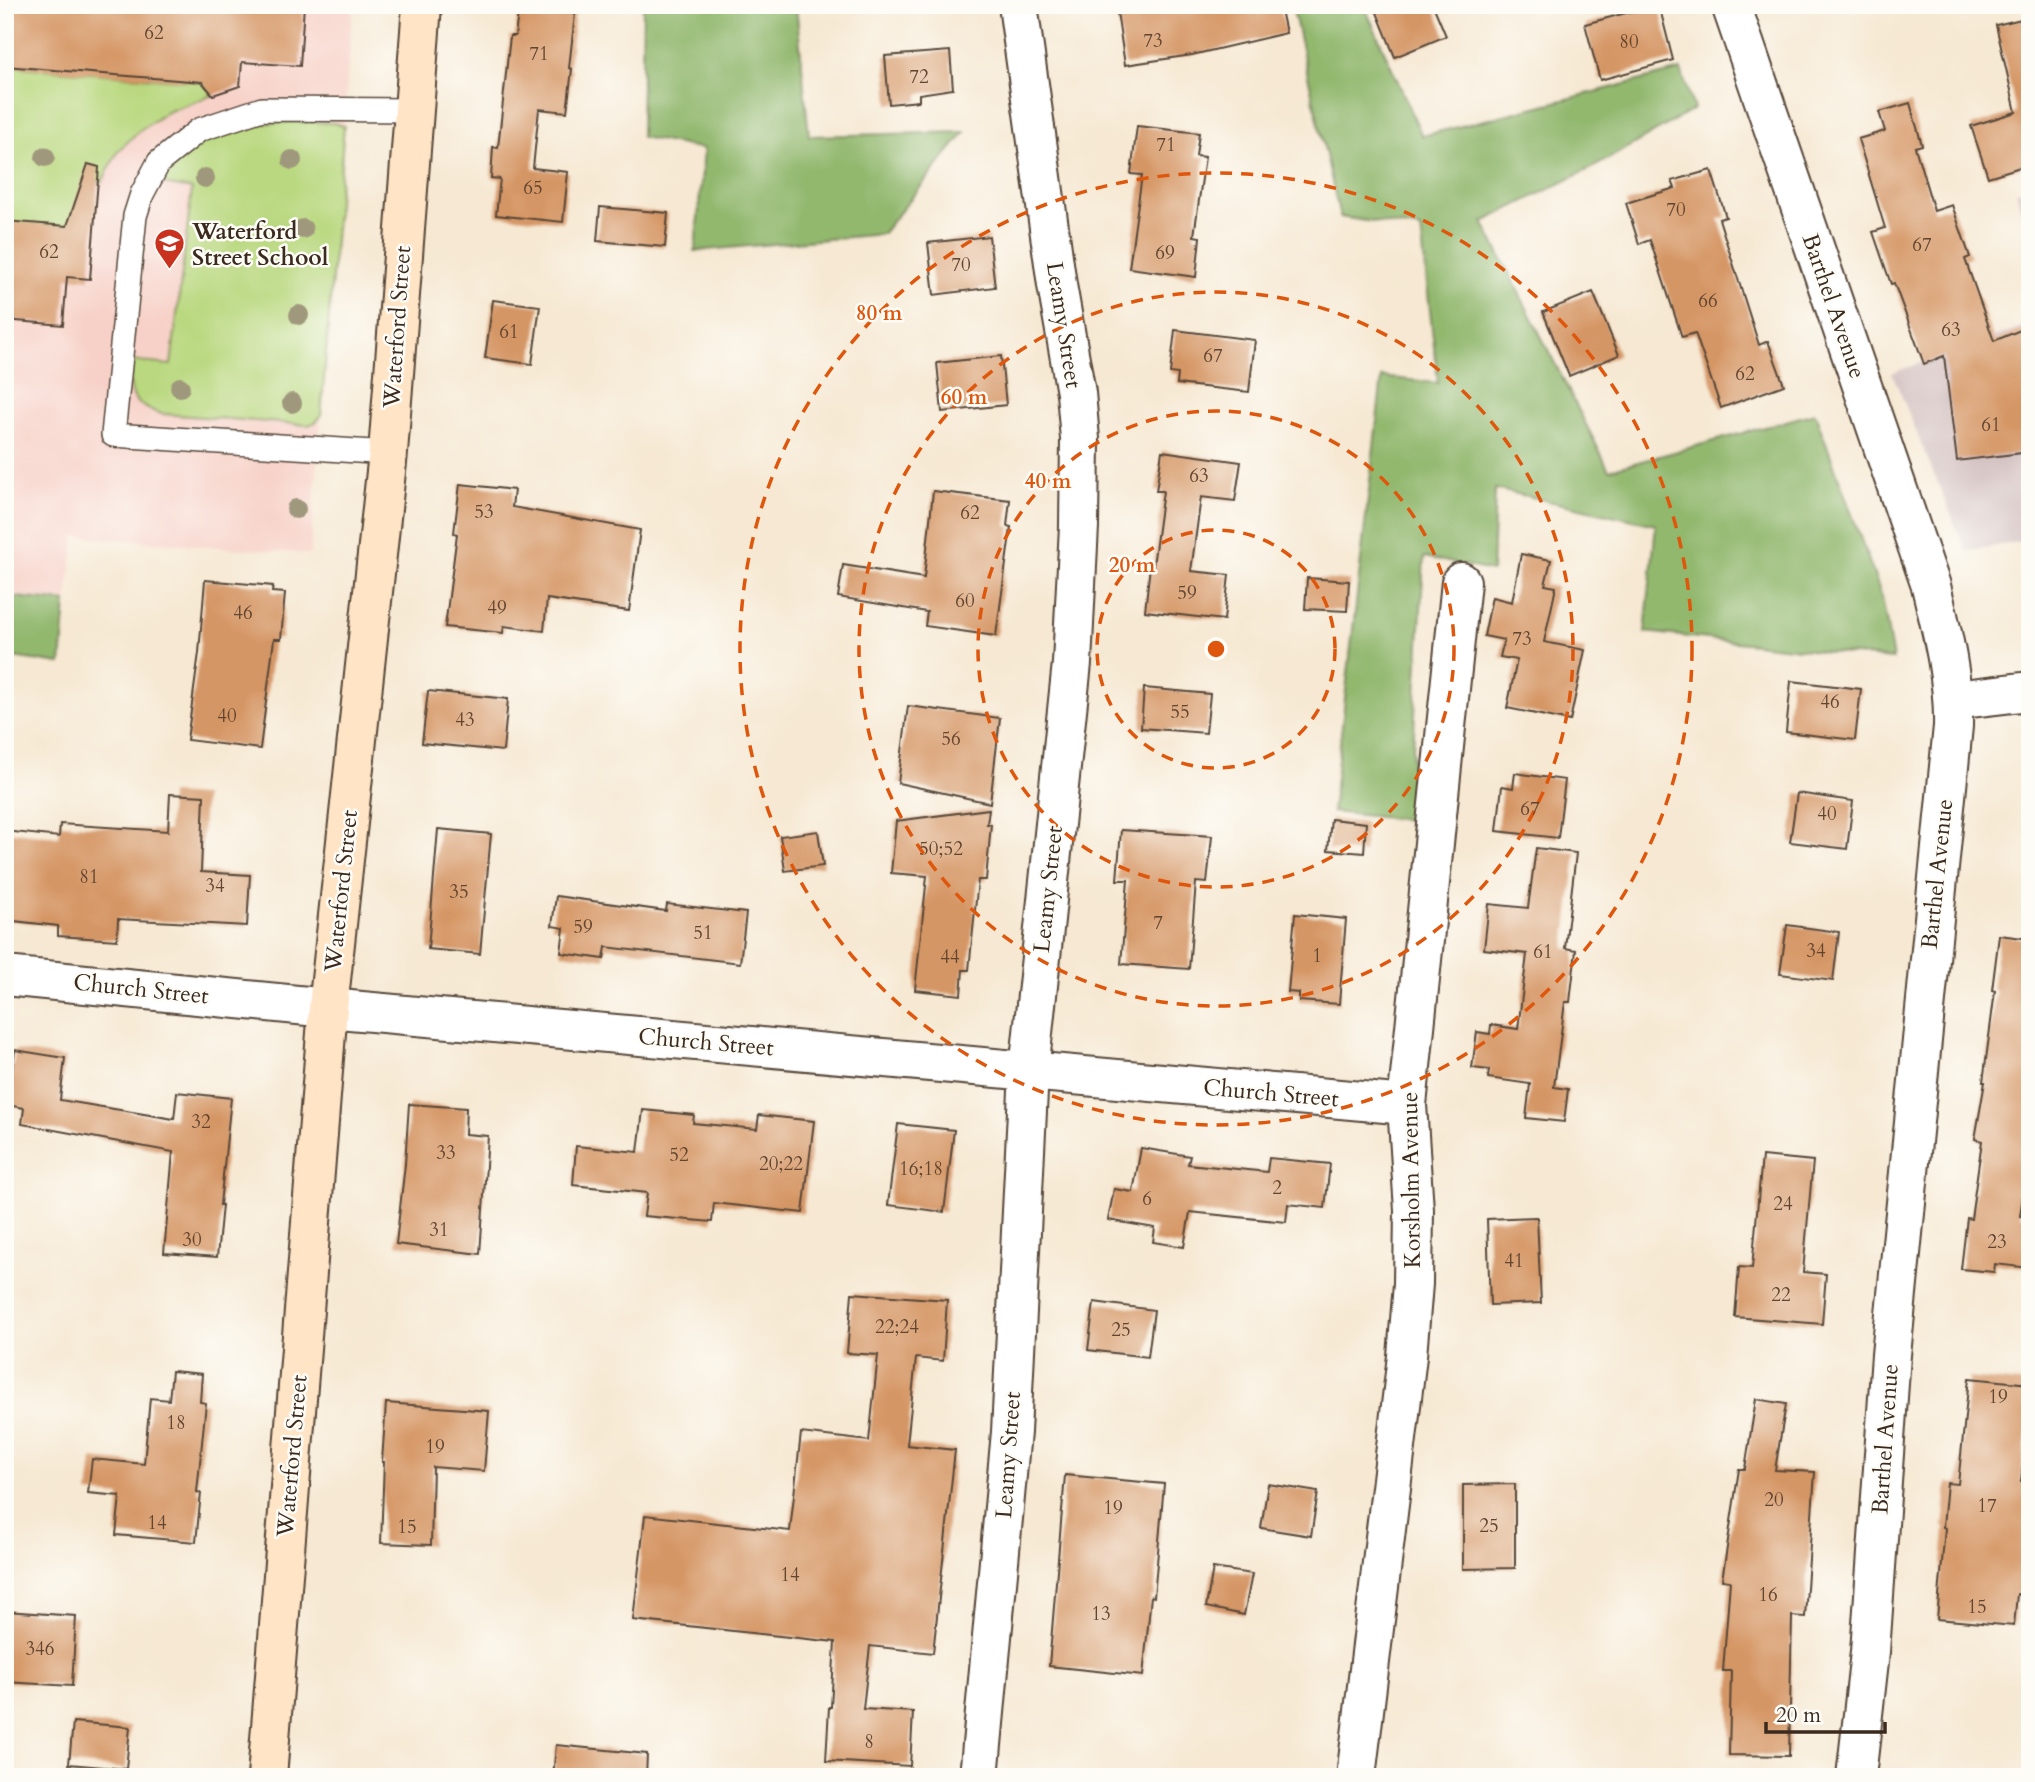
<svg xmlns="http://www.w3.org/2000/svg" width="2035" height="1782" viewBox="0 0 2035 1782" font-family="Cardo,serif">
	<rect width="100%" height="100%" fill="#fdfcf7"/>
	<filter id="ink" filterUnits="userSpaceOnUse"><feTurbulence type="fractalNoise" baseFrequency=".0143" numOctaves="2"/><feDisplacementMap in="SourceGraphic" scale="14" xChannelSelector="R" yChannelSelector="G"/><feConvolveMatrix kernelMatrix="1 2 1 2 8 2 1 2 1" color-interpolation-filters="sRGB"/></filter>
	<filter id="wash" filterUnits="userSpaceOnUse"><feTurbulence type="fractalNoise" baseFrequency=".00686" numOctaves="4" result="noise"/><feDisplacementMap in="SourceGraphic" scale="28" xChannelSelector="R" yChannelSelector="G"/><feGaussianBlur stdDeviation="1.57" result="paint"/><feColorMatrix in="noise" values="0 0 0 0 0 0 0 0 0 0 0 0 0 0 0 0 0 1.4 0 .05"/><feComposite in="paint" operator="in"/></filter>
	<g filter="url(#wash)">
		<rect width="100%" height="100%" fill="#f6e8d2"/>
		<!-- built -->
		<polygon fill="#f7d1c8" points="5,5 353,5 310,554 75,536 63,628 5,623"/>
		<!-- industrial -->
		<g fill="#d2bfc0">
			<polygon points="2030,190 2030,245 2016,191"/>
			<polygon points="2030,324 2030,540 1966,551 1892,373"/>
		</g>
		<!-- green -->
		<g fill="#b9d87f" stroke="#7a814e" stroke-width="2">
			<polygon points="5,66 202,82 213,95 167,112 139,131 118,151 102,182 89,180 67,226 11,222 5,218"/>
			<path d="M295,121L334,123L344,126L321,416L316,422L308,425L163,414C130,406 128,393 131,361L171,365L192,189L157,183L159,177C168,168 177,157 188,150C215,131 262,122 295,121Z"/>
		</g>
		<!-- forest -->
		<g fill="#92b86e" stroke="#667146" stroke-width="2">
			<polygon points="643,5 796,5 809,136 965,132 882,234 695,251 704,149 641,137"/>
			<polygon points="1292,5 1364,5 1422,136 1681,70 1694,109 1599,164 1483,222 1609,470 1815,413 1882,597 1893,659 1645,632 1656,525 1495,489 1492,571 1424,557 1409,820 1332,812 1382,377 1438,383 1421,229 1340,217"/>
			<polygon points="5,596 66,602 61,664 5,656"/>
		</g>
		<g id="blocks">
			<!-- building -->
			<g fill="#d59665">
				<polygon points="5,5 304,5 300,66 242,62 240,86 213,95 202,82 5,66"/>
				<polygon points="519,5 576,5 569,68 572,69 567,112 539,109 533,168 568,172 563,222 496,215 500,179 491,178 493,147 498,148 510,36 515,36"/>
				<polygon points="1116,5 1280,5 1286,33 1192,55 1125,65"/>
				<polygon points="1374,5 1433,5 1446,36 1395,57"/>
				<polygon points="1656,5 1659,5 1673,60 1600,80 1585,24"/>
				<polygon points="2030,17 2030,164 1988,177 1971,126 2016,112 1996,25"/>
				<polygon points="950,51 953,89 919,94 919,101 889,104 885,56"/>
				<polygon points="1910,103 1922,145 1915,147 1934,211 1952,205 1970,257 1965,259 1994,341 2030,326 2030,452 1957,461 1944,356 1924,364 1894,283 1891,284 1873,232 1885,228 1858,139 1885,131 1879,112"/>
				<polygon points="1137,126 1199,133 1196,156 1205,157 1194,236 1200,237 1196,277 1129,268 1142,175 1131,174"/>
				<polygon points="88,164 99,167 90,279 67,277 63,325 5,320 5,221 67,226"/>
				<polygon points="1711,170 1726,217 1719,219 1759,345 1768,341 1784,385 1721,408 1695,333 1682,337 1650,240 1639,244 1626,203 1675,188 1672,181"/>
				<polygon points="600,207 668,213 665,247 597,241"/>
				<polygon points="989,236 995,287 934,295 928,243"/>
				<polygon points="1593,292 1619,355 1569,376 1543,312"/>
				<polygon points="493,300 540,306 532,364 485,358"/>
				<polygon points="1175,330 1255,340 1249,392 1177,384 1178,374 1170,373"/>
				<polygon points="1001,356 1006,405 942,412 937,363"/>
				<polygon points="1162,451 1241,462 1235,501 1201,497 1191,571 1229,575 1224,620 1145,611 1150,566 1153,566 1163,491 1156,491"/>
				<polygon points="460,484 514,490 512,507 640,530 629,611 547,599 544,631 504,626 503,633 445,627 457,534 454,533"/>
				<polygon points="933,491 1010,500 1007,526 1011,527 996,636 925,626 927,612 838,597 843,565 924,578"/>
				<polygon points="1521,554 1551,560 1545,585 1556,587 1544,642 1585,650 1570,721 1507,708 1517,660 1500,657 1504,640 1484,636 1492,597 1512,602"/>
				<polygon points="1307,578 1349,581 1347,611 1305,609"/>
				<polygon points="205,580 273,586 272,592 285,593 281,639 274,639 260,749 187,740 199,653"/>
				<polygon points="1791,681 1861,689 1855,740 1786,732"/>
				<polygon points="1144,688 1210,694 1206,733 1141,728"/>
				<polygon points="428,691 508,699 503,751 422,743"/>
				<polygon points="908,706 1000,718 990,803 898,783"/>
				<polygon points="1515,773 1565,780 1558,838 1497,831 1502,786 1513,788"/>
				<polygon points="1797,793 1853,801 1847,849 1790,842"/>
				<polygon points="170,794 204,796 201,872 250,875 247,926 118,919 117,940 58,936 58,926 5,920 5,831 59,837 60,824 168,831"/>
				<polygon points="989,809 987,824 991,824 986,880 978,880 969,970 963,970 961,995 915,990 927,876 891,873 896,821"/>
				<polygon points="1331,819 1366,823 1364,853 1328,850"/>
				<polygon points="438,829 491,834 480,954 428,949"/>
				<polygon points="1121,830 1212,836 1207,883 1196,882 1189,969 1121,964 1128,880 1117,880"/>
				<polygon points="818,831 823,866 785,871 780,836"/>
				<polygon points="1536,848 1576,853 1565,948 1576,950 1570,1002 1565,1002 1554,1087 1568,1089 1564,1122 1526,1118 1530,1084 1488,1078 1489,1070 1472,1068 1477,1032 1490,1034 1491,1025 1518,1029 1527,954 1484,949 1489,904 1528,908"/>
				<polygon points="556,896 666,911 667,904 746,913 740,963 606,947 604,959 561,953 564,928 552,926"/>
				<polygon points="1295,914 1346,919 1339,1004 1299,1001 1299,993 1288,992"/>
				<polygon points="1787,925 1839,932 1833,981 1780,974"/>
				<polygon points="1999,935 2030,939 2030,1148 2020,1216 2030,1217 2030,1268 1995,1264 1994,1272 1961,1269 1967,1218 1971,1219 1982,1141 1975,1139 1985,1082 1983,1082 1995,991 1992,990"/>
				<polygon points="15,1050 65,1058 60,1100 174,1119 177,1092 231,1098 220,1205 222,1205 217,1257 164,1253 173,1152 22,1124 24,1108 7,1105"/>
				<polygon points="409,1104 466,1108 465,1134 488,1136 480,1254 396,1244 405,1164"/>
				<polygon points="643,1110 694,1115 693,1123 757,1129 759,1115 814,1121 803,1213 714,1203 712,1222 644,1216 647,1193 573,1185 576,1146 638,1152"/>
				<polygon points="898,1124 954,1130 944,1212 888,1205"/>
				<polygon points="1141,1148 1190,1156 1188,1164 1267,1172 1269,1158 1330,1164 1325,1208 1288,1204 1286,1222 1190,1212 1184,1247 1153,1242 1155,1228 1108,1220 1114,1189 1133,1192"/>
				<polygon points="1762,1156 1813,1161 1803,1272 1826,1274 1822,1324 1735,1317 1739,1267 1752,1268"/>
				<polygon points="1537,1217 1541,1303 1490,1305 1487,1219"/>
				<polygon points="852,1293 947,1300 943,1361 916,1358 907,1445 955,1450 933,1653 870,1646 863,1709 913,1712 910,1766 826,1761 829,1707 831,1707 835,1642 633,1620 645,1515 790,1531 801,1433 869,1441 878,1355 847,1353"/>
				<polygon points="1094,1302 1154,1310 1148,1357 1088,1350"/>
				<polygon points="172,1371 202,1374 200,1402 206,1403 197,1492 201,1493 196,1542 116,1535 120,1496 88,1493 92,1459 144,1464 150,1398 169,1400"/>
				<polygon points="1969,1378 2030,1384 2030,1406 2021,1481 2030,1481 2030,1595 2017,1594 2014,1626 1937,1619 1945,1528 1943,1527 1947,1483 1958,1484"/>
				<polygon points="1756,1399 1786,1404 1775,1470 1815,1472 1805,1617 1792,1616 1789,1756 1729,1755 1731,1671 1723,1671 1730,1581 1722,1580 1739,1469 1745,1469"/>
				<polygon points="386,1403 489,1411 484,1471 433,1467 431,1545 381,1543 384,1462 382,1462"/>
				<polygon points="1065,1475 1164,1484 1154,1597 1151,1596 1143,1676 1049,1666"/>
				<polygon points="1268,1484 1318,1492 1311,1536 1261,1528"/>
				<polygon points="1515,1484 1515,1568 1463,1569 1463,1485"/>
				<polygon points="1213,1568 1252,1574 1244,1615 1206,1607"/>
				<polygon points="5,1611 76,1616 72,1686 5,1682"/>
				<polygon points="73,1722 130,1727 126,1769 69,1764"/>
				<polygon points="556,1745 647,1754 646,1777 553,1777"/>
			</g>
		</g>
	</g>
	<g filter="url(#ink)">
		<use href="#blocks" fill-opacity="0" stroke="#574639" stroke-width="2"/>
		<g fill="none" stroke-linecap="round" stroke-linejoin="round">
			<defs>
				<polyline id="lane" points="388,453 113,435 135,216 142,194 159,162 199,130 262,109 414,110"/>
				<g id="street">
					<path d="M1731,5L1931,586C1942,632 1954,678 1953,726L1891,1355L1870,1652L1856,1777"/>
					<polyline points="1954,700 2030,691"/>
					<polyline points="5,976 328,1008 1407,1105"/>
					<polyline points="979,1777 1011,1432 1029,1071 1072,663 1079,526 1080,439 1076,393 1057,285 1018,5"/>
					<polyline points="1356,1777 1407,1356 1413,1284 1414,1210 1407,1105 1461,582"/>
				</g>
				<polyline id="secondary" points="267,1777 328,1008 388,453 422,5"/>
			</defs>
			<!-- lane casing -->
			<use href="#lane" stroke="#574639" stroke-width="26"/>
			<!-- street casing -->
			<use href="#street" stroke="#574639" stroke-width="42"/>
			<!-- secondary casing -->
			<use href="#secondary" stroke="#574639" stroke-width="42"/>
			<!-- lane -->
			<use href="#lane" stroke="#fff" stroke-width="23"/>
			<!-- street -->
			<use href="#street" stroke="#fff" stroke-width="38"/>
			<!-- secondary -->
			<use href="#secondary" stroke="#ffe4c6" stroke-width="38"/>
		</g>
		<!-- trees -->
		<g fill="#a0987c">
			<circle cx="45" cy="157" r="10"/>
			<circle cx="292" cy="160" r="10"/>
			<circle cx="205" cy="178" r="10"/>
			<circle cx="303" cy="229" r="10"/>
			<circle cx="299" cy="315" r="10"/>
			<circle cx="180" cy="387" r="10"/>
			<circle cx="292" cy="403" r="10"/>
			<circle cx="296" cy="509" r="10"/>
		</g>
	</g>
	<!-- distance rings -->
	<g fill="none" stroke="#df570d" stroke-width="3.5" stroke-dasharray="12 9">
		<circle cx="1216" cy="649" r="119"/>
		<circle cx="1216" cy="649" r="238"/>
		<circle cx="1216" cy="649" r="357"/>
		<circle cx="1216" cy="649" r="476"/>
	</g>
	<!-- icons -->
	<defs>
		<symbol id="school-pin" viewBox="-11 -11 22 30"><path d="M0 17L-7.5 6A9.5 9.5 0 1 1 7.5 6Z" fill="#c8321e" stroke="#fdfcf7"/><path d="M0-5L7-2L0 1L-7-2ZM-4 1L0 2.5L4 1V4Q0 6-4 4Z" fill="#fff"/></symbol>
	</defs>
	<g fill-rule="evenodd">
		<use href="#school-pin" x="152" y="226" width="35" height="47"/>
	</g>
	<g text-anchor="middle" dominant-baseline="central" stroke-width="5" stroke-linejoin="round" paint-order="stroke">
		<!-- number labels -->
		<g font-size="19" fill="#624530">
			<text x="154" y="33">62</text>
			<text x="1153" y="41">73</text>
			<text x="1629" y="42">80</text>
			<text x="539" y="54">71</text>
			<text x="919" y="77">72</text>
			<text x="1166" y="145">71</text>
			<text x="533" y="188">65</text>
			<text x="1676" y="210">70</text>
			<text x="1922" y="245">67</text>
			<text x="49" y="252">62</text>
			<text x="1165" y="253">69</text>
			<text x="961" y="265">70</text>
			<text x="1708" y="301">66</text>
			<text x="1951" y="330">63</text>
			<text x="509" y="332">61</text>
			<text x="1213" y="356">67</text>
			<text x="1745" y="374">62</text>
			<text x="1991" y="425">61</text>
			<text x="1199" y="476">63</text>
			<text x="484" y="512">53</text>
			<text x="970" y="513">62</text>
			<text x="1187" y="593">59</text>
			<text x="965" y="601">60</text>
			<text x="497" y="608">49</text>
			<text x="243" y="613">46</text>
			<text x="1522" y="639">73</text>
			<text x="1830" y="702">46</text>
			<text x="1180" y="712">55</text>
			<text x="227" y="716">40</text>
			<text x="465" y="720">43</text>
			<text x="951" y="739">56</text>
			<text x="1530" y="809">67</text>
			<text x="1827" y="814">40</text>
			<text x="941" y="849">50;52</text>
			<text x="89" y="877">81</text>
			<text x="215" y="886">34</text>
			<text x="459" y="892">35</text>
			<text x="1158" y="923">7</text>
			<text x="583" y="927">59</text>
			<text x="703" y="933">51</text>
			<text x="1816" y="951">34</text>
			<text x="1543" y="952">61</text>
			<text x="1317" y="956">1</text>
			<text x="950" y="957">44</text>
			<text x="201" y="1122">32</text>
			<text x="446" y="1153">33</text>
			<text x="679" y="1155">52</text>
			<text x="781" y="1164">20;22</text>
			<text x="921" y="1169">16;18</text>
			<text x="1277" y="1188">2</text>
			<text x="1147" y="1199">6</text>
			<text x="1783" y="1204">24</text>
			<text x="439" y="1230">31</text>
			<text x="192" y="1240">30</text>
			<text x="1997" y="1242">23</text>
			<text x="1514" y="1261">41</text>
			<text x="1781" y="1295">22</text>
			<text x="897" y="1327">22;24</text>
			<text x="1121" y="1330">25</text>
			<text x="1998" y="1397">19</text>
			<text x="176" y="1423">18</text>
			<text x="435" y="1447">19</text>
			<text x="1774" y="1500">20</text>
			<text x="1987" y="1506">17</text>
			<text x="1113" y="1508">19</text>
			<text x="157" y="1523">14</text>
			<text x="1489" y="1526">25</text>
			<text x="407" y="1527">15</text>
			<text x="790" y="1575">14</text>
			<text x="1768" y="1595">16</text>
			<text x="1977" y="1607">15</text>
			<text x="1101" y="1614">13</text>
			<text x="40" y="1649">346</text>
			<text x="869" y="1742">8</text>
		</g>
		<!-- poi labels -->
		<g font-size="23" font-weight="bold" fill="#3b2a1e" stroke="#fdfcf7" text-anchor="start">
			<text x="192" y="231">Waterford<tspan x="192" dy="26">Street School</tspan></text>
		</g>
		<!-- street labels -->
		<g font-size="23" fill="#3b2a1e" stroke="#fdfcf7">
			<text transform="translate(1834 306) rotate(71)">Barthel Avenue</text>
			<text transform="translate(1064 325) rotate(81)">Leamy Street</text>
			<text transform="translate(397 327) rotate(-86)">Waterford Street</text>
			<text transform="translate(1937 874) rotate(-84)">Barthel Avenue</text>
			<text transform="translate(1048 889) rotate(-84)">Leamy Street</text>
			<text transform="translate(341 891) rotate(-84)">Waterford Street</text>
			<text transform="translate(141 989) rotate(6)">Church Street</text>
			<text transform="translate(706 1042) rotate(5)">Church Street</text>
			<text transform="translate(1271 1093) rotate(5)">Church Street</text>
			<text transform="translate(1411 1180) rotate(-91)">Korsholm Avenue</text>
			<text transform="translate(1885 1439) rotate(-86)">Barthel Avenue</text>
			<text transform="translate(1008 1455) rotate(-86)">Leamy Street</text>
			<text transform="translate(292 1456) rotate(-85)">Waterford Street</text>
		</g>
	</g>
	<circle cx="1216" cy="649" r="10" fill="#df570d" stroke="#fdfcf7" stroke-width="3.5"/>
	<g font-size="21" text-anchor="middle" font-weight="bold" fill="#df570d" stroke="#fdfcf7" stroke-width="5" stroke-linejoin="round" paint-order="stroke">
		<text x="879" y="320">80 m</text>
		<text x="964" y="404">60 m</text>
		<text x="1048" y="488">40 m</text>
		<text x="1132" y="572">20 m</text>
	</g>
	<!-- margin -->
	<rect width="2035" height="1782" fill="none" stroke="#fdfcf7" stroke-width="28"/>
	<!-- scale -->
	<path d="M1766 1722v10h119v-10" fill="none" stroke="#3b2a1e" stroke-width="3.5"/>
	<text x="1776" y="1722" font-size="21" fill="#3b2a1e" stroke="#fdfcf7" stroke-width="5" paint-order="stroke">20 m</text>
</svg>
